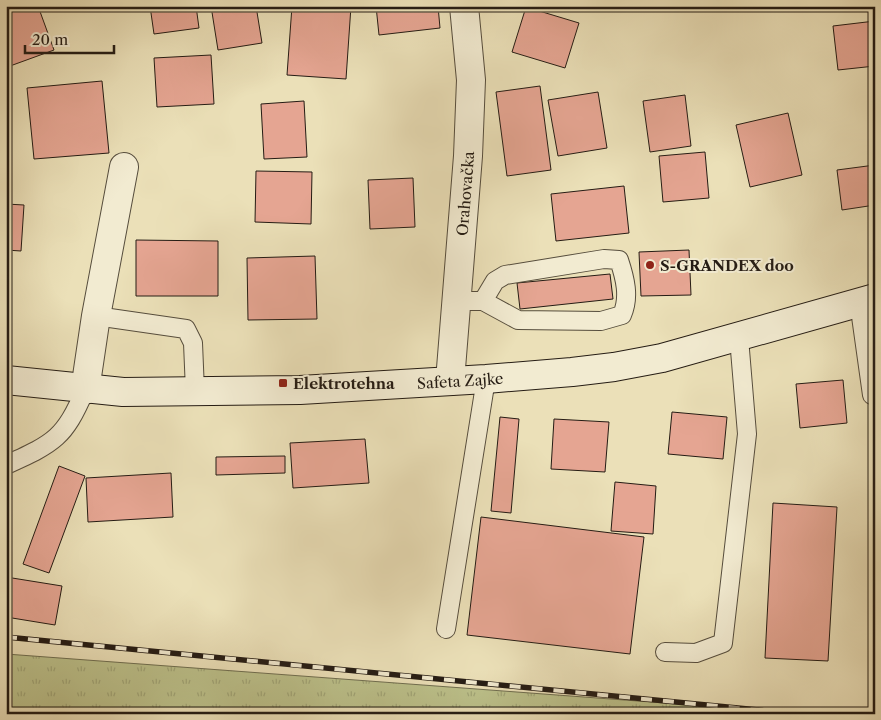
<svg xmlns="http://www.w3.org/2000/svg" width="881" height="720" viewBox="0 0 881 720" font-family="'Libre Caslon Text',serif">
	<defs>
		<pattern id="grass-tufts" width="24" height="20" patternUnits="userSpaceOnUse" patternTransform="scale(1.25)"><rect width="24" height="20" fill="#bcc18b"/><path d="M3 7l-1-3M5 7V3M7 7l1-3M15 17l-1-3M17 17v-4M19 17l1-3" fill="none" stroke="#a1a577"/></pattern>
	</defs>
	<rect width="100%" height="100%" fill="#ebe0b8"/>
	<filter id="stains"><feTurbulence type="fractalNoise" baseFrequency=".004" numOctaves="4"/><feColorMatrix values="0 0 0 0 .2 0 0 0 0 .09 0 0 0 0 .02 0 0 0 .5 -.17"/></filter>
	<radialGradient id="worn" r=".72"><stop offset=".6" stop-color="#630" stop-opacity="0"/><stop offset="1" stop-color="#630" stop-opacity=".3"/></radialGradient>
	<!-- grass -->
	<polygon fill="url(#grass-tufts)" stroke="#706e50" points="6,654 812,714 6,714"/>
	<!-- building -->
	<g fill="#e5a592" stroke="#251c14">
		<polygon points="6,6 38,6 54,50 10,66 6,56"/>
		<polygon points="150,6 196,6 199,28 154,34"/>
		<polygon points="211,6 256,6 262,43 218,50"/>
		<polygon points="292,6 351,6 346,79 287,75"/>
		<polygon points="376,6 438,6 440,28 379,35"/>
		<polygon points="526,7 579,23 565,68 512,52"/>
		<polygon points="875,21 875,66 838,70 833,26"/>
		<polygon points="211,55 214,104 157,107 154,58"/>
		<polygon points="102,81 109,153 34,159 27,88"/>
		<polygon points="540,86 551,170 507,176 496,92"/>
		<polygon points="598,92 607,148 558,156 548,100"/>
		<polygon points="685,95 691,146 650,152 643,101"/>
		<polygon points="304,101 307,157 264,159 261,104"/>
		<polygon points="788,113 802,175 750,187 736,125"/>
		<polygon points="705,152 709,198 663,202 659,156"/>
		<polygon points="875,165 875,205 842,210 837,170"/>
		<polygon points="256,171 312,172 311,224 255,222"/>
		<polygon points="413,178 415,227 370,229 368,180"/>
		<polygon points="624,186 629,233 556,241 551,194"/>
		<polygon points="6,204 24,205 21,251 6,250"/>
		<polygon points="136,240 218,241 218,296 136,296"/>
		<polygon points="689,250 691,295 641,296 639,252"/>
		<polygon points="315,256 317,319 248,320 247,258"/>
		<polygon points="610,274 613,299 520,309 517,283"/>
		<polygon points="843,380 847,423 800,428 796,384"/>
		<polygon points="672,412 727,417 723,459 668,454"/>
		<polygon points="500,417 519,419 511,513 491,511"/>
		<polygon points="554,419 609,422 605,472 551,469"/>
		<polygon points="365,439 369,483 293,488 290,443"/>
		<polygon points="285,456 285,473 216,475 216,457"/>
		<polygon points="59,466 85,476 49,573 23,564"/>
		<polygon points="171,473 173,517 88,522 86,478"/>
		<polygon points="615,482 656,486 653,534 611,531"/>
		<polygon points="773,503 837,507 828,661 765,658"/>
		<polygon points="481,517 644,537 630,654 467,635"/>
		<polygon points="6,577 62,586 55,625 6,617"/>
	</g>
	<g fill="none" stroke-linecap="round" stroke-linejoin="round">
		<defs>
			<g id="service">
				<path d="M457,301H483L518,320L601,321L622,315C630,297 625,278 619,260L604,259L505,275L495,281L483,301"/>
				<polyline points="859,302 872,395"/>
				<polyline points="96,316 186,329 193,343 195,391"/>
				<path d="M6,465C54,443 64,439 85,390"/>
				<polyline points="446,629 486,379"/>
				<polyline points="665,652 696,653 723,643 747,434 739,338"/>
			</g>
			<g id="minor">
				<path id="s1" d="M450,381L468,156L471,80L464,6"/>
				<polyline points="85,390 96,316 124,167"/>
			</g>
			<g id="secondary">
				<path id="s2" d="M6,380L123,392L300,390L486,379L572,372L614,367L662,358L875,298"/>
			</g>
		</defs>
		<!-- service casing -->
		<use href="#service" stroke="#564d3d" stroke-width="20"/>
		<!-- minor casing -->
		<use href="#minor" stroke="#564d3d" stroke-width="30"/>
		<!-- secondary casing -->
		<use href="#secondary" stroke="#251c14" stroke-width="30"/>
		<!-- service -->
		<use href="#service" stroke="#f2ebd1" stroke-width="18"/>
		<!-- minor -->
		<use href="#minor" stroke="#f2ebd1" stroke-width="28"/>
		<!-- secondary -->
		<use href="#secondary" stroke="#f2ebd1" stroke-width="28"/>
		<defs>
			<polyline id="rail" points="6,637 799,714"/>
		</defs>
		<!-- rail casing -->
		<use href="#rail" stroke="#251c14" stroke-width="5.5"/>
		<!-- rail -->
		<use href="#rail" stroke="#f2ebd1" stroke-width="4" stroke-dasharray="11" stroke-linecap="butt"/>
	</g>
	<!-- markers -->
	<g fill="#8f2418" stroke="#f2ebd1" stroke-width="2">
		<circle cx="650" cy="265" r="5"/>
		<rect x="278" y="378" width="10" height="10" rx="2.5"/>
	</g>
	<g text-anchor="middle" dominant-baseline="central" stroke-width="4" stroke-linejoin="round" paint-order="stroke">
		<!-- street labels -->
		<g font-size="15" fill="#251c14" stroke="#f2ebd1">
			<text stroke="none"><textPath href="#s1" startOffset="188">Orahovačka</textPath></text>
			<text stroke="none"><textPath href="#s2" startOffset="455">Safeta Zajke</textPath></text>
		</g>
		<!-- poi labels -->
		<g font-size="15" font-weight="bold" fill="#251c14" stroke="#f2ebd1" text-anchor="start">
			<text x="660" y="265">S-GRANDEX doo</text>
			<text x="293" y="383">Elektrotehna</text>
		</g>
	</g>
	<!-- margin -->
	<rect width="881" height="720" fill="none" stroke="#ebe0b8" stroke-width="25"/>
	<rect x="8" y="8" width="866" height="705" fill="none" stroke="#251c14" stroke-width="2.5"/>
	<rect x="12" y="12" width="856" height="695" fill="none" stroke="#251c14"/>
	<!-- scale -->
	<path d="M25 45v8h89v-8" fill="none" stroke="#251c14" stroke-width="2.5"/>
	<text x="32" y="45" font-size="15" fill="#251c14" stroke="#f2ebd1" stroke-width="4" paint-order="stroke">20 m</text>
	<rect width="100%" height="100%" filter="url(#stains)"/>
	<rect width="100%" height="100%" fill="url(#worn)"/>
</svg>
